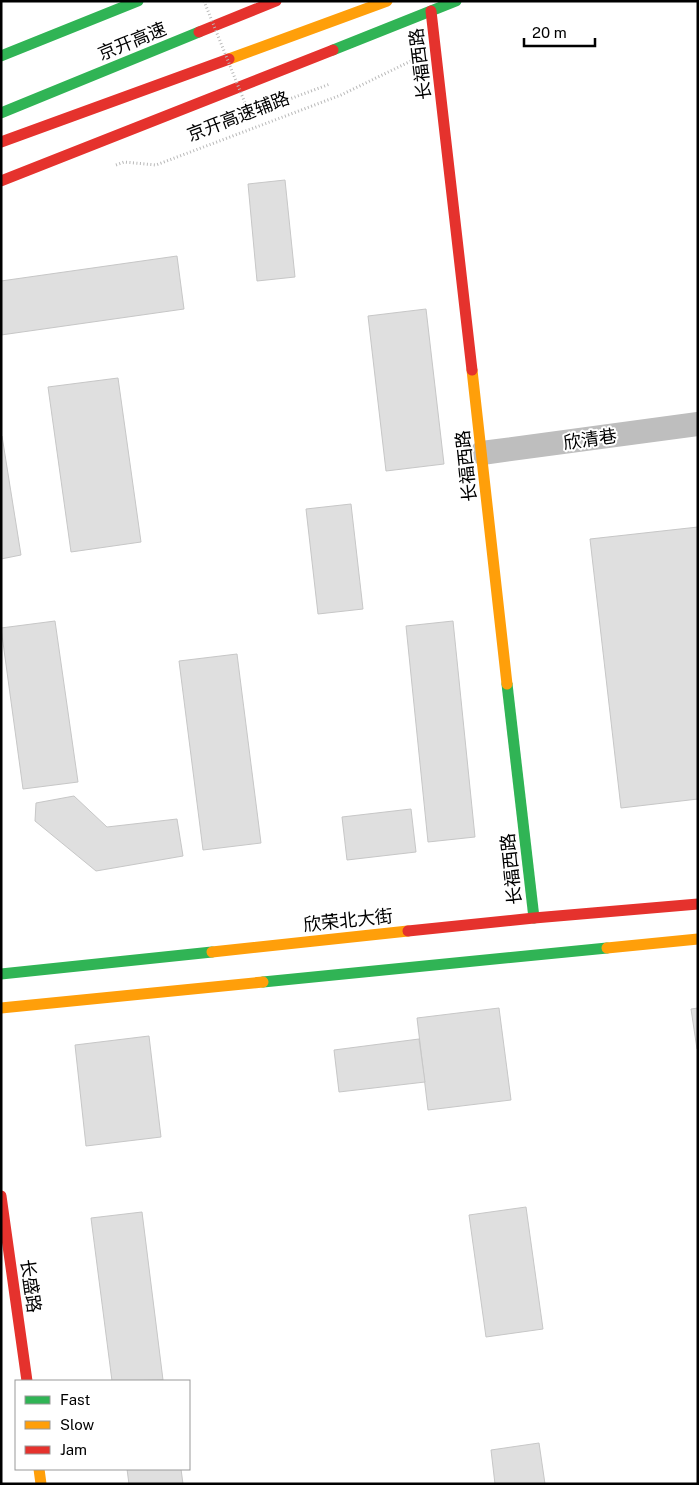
<svg xmlns="http://www.w3.org/2000/svg" width="699" height="1485" viewBox="0 0 699 1485" font-family="'Public Sans','Noto Sans SC',sans-serif">
	<rect width="100%" height="100%" fill="#fff"/>
	<!-- building -->
	<g fill="#dfdfdf" stroke="#c7c7c7">
		<polygon points="285,180 295,277 257,281 248,184"/>
		<polygon points="177,256 184,309 1,335 1,281"/>
		<polygon points="426,309 444,464 386,471 368,316"/>
		<polygon points="118,378 141,542 71,552 48,387"/>
		<polygon points="2,436 21,555 1,559 1,437"/>
		<polygon points="351,504 363,609 318,614 306,509"/>
		<polygon points="698,527 698,799 621,808 590,539"/>
		<polygon points="55,621 78,782 23,789 1,628"/>
		<polygon points="453,621 475,837 428,842 406,626"/>
		<polygon points="237,654 261,843 203,850 179,661"/>
		<polygon points="74,796 107,827 177,819 183,856 96,871 35,821 36,803"/>
		<polygon points="411,809 416,852 347,860 342,817"/>
		<polygon points="499,1008 511,1100 428,1110 417,1018"/>
		<polygon points="698,1008 698,1049 697,1049 691,1009"/>
		<polygon points="149,1036 161,1137 86,1146 75,1045"/>
		<polygon points="419,1039 425,1082 339,1092 334,1050"/>
		<polygon points="526,1207 543,1329 486,1337 469,1215"/>
		<polygon points="142,1212 163,1380 112,1381 91,1218"/>
		<polygon points="539,1443 545,1484 495,1484 491,1450"/>
		<polygon points="127,1469 181,1469 183,1484 129,1484"/>
	</g>
	<g fill="none" stroke-linecap="round" stroke-linejoin="round">
		<!-- path -->
		<g stroke="#b9b9b9" stroke-width="3" stroke-dasharray="1 2.5" stroke-linecap="butt">
			<polyline points="206,130 330,84"/>
			<polyline points="116,165 124,162 156,165 341,95 411,61"/>
		</g>
		<!-- street -->
		<polyline stroke="#bebebe" stroke-width="24" points="482,453 698,424"/>
		<!-- fast -->
		<g stroke="#30b455" stroke-width="11">
			<polyline points="333,50 456,1"/>
			<polyline points="1,56 138,1"/>
			<polyline points="1,113 199,32"/>
			<polyline points="507,684 534,918"/>
			<polyline points="1,974 212,952"/>
			<polyline points="263,982 607,948"/>
		</g>
		<!-- slow -->
		<g stroke="#ff9f0a" stroke-width="11">
			<polyline points="229,59 387,1"/>
			<polyline points="472,370 507,684"/>
			<polyline points="607,948 698,939"/>
			<polyline points="212,952 408,931"/>
			<polyline points="1,1008 263,982"/>
			<polyline points="39,1469 41,1484"/>
		</g>
		<!-- jam -->
		<g stroke="#e5322d" stroke-width="11">
			<polyline points="431,11 472,370"/>
			<polyline points="199,32 276,1"/>
			<polyline points="1,142 229,59"/>
			<polyline points="1,181 333,50"/>
			<polyline points="408,931 534,918 698,904"/>
			<polyline points="1,1196 27,1381"/>
		</g>
		<!-- path-bridge -->
		<polyline stroke="#b9b9b9" stroke-width="3" stroke-dasharray="1 2.5" stroke-linecap="butt" points="204,1 249,113"/>
	</g>
	<g text-anchor="middle" dominant-baseline="central" stroke-width="4" stroke-linejoin="round" paint-order="stroke">
		<!-- street labels -->
		<g font-size="18" fill="#000" stroke="#fff">
			<text transform="translate(132 41) rotate(-22)">京开高速</text>
			<text transform="translate(420 64) rotate(-97)">长福西路</text>
			<text transform="translate(238 116) rotate(-21)">京开高速辅路</text>
			<text transform="translate(590 439) rotate(-8)">欣清巷</text>
			<text transform="translate(466 466) rotate(-96)">长福西路</text>
			<text transform="translate(511 869) rotate(-96)">长福西路</text>
			<text transform="translate(348 920) rotate(-6)">欣荣北大街</text>
			<text transform="translate(31 1286) rotate(82)">长盛路</text>
		</g>
	</g>
	<!-- border -->
	<rect width="699" height="1485" fill="none" stroke="#000000" stroke-width="5"/>
	<!-- legend -->
	<rect x="15" y="1380" width="175" height="90" fill="#ffffff" stroke="#999999"/>
	<rect x="25" y="1396" width="25" height="8" fill="#30b455" stroke="#999999"/>
	<text x="60" y="1405" font-size="15" fill="#000000">Fast</text>
	<rect x="25" y="1421" width="25" height="8" fill="#ff9f0a" stroke="#999999"/>
	<text x="60" y="1430" font-size="15" fill="#000000">Slow</text>
	<rect x="25" y="1446" width="25" height="8" fill="#e5322d" stroke="#999999"/>
	<text x="60" y="1455" font-size="15" fill="#000000">Jam</text>
	<!-- scale -->
	<path d="M524 38v8h71v-8" fill="none" stroke="#000000" stroke-width="2.5"/>
	<text x="532" y="38" font-size="15" fill="#000000" stroke="#ffffff" stroke-width="4" paint-order="stroke">20 m</text>
</svg>
